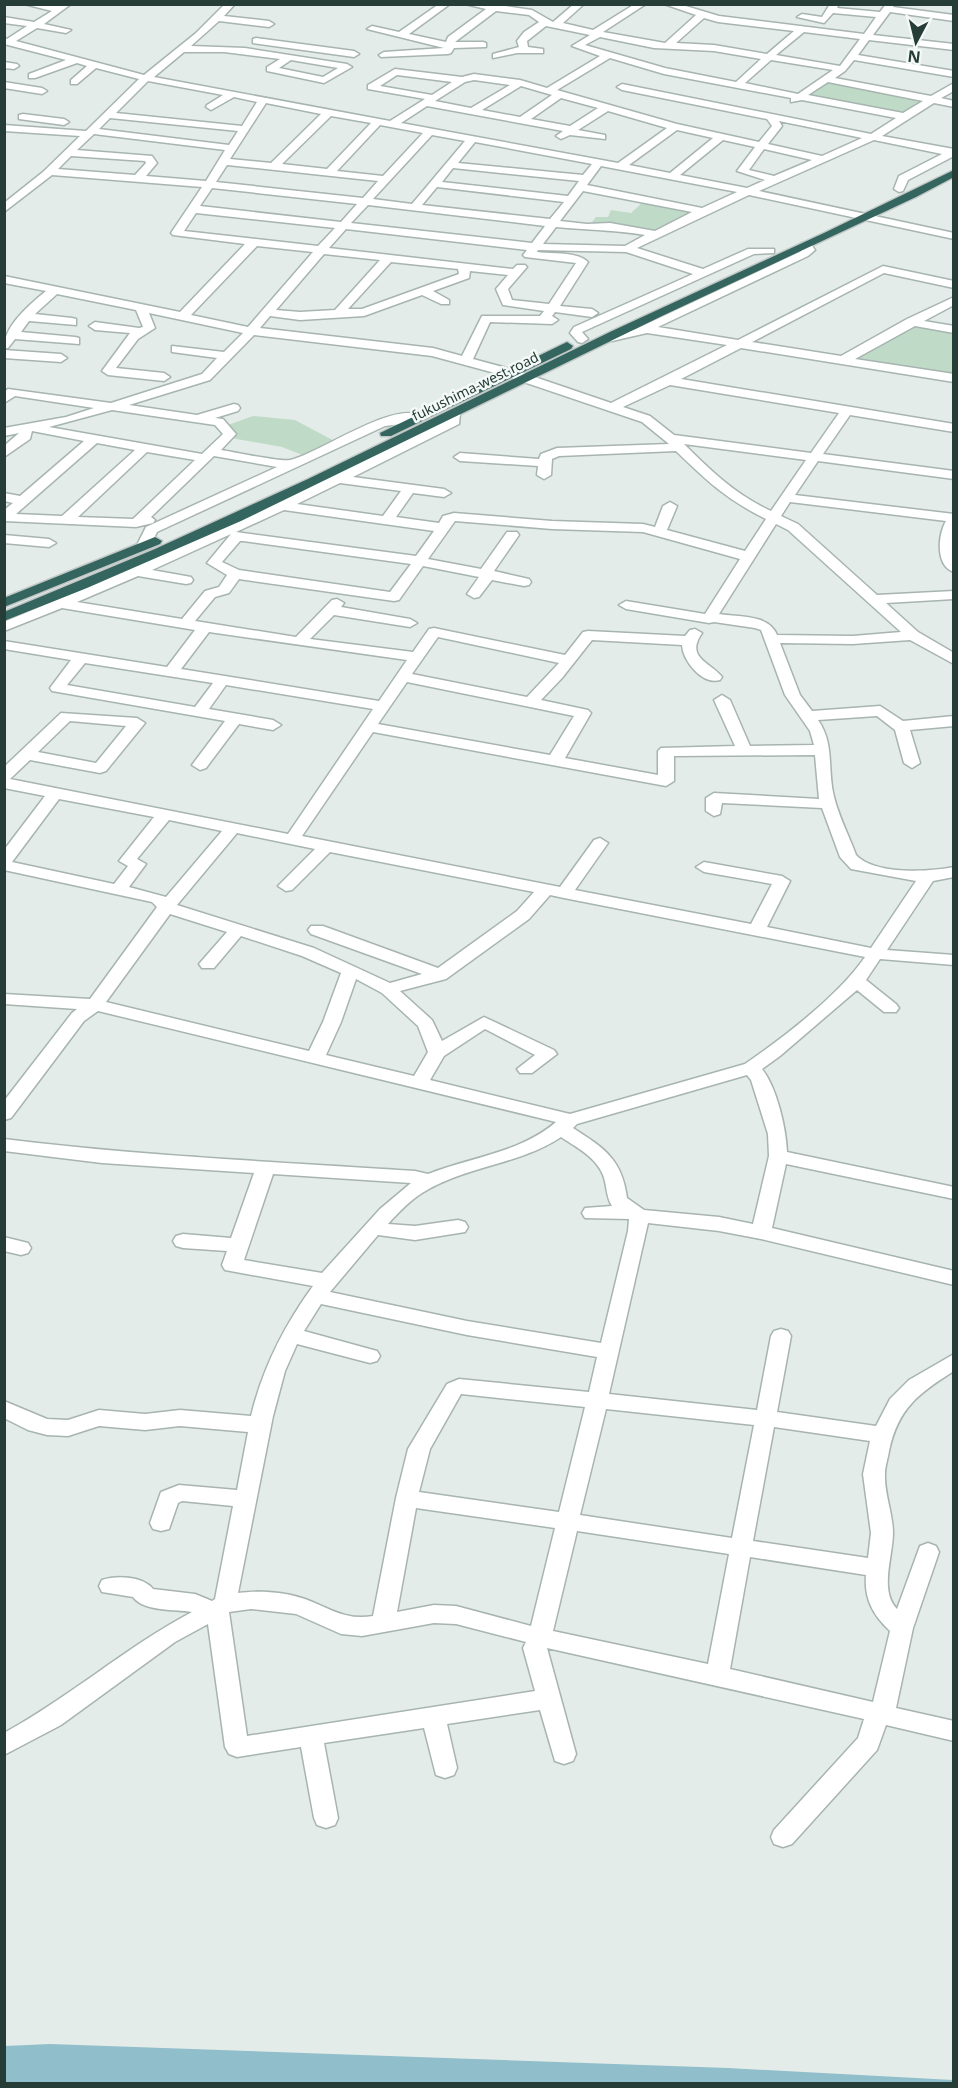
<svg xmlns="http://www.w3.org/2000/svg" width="958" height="2088" viewBox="0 0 958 2088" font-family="'Noto Sans',sans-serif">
	<rect width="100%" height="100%" fill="#e4ece9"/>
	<!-- green -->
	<g fill="#bfdbc8">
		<polygon points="830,81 925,100 905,115 806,97"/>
		<polygon points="644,201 698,211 655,232 589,226 596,217 608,217 611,210 631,213"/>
		<polygon points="914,325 953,332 953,377 851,359"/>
		<polygon points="253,416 295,420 340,444 310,458 282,447 231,438 237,434 228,425"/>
	</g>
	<!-- water -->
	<polygon fill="#91becb" points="50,2044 728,2068 953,2080 954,2083 5,2083 5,2046"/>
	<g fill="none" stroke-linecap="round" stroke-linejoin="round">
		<defs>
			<g id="minor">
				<path d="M24,4H71L44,24L71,30L66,33L37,28L16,41L144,75L196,33L225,4H235L224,16L269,21L274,24L269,27L219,21L191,46L245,48L347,64L352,67L324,83L267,71V67L280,59L224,52H184L154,77L390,121L425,99L368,89V85L395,69L462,77L474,74L520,80L547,88L600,56L572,46L590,35L546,26L527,41L528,47L543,49V53H517L493,58V54L519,47L517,41L524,32L539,22L529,15L496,11L455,42H483L486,43V47L454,48L451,53L448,54L381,57L379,55L384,52L444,48L367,29L372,26L399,32L439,4H450L409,34L446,42L448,37L486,9L465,4H492L532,10L553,22L574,4H584L563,23L593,30L635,4H646L603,32L665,43L696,15L664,4H679L719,16L864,34L876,17L833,13L824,23L797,17L802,14L822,17L830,4H839L837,8L880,12L886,4H895L893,7L954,15V21L890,12L873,35L954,44V50L869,40L858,55L954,71V77L854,60L845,71L835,78L931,96L954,83V91L941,98L954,101V107L934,103L882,136L954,149V156L908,180L903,191L899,192L894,189L899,176L942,154L874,140L759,191L954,233V239L749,195L637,248L703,269L748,249H774V253L754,254L582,332L588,339L582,343L578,342L570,333L574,327L693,274L626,252L538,250L537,252C552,254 576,251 588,262L560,306L592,309L598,313L592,317L555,312L552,316L558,320L552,324L490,322L473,359L514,370L611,403L727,345L647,333L612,341L608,340V334L634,330L800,252L803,249L800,245L802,243H810L815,250L808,256L658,327L738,340L883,266L954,281V288L884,273L752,342L841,356L907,319L954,297V305L924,321L954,326V333L915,326L855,359L954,374V382L741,348L681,379L954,424V432L850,415L823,454L954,471V479L818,461L795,495L954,514V572C935,566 938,535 946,521L790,502L781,516L798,524L877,595L954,591V599L886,603L918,632L954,653V664L910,640L853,644L780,643L800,695L812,711L880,706L903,721L954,716V726L910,730L920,763L912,768L904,763L895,730L877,716L818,720C835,744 827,770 834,797C839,817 849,836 856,855C875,875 928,872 954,867V877L933,881L887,950L954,955V965L880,959L866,980L896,1004L899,1008L896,1012H884L857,990L780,1056L762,1069C777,1088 786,1128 787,1152L954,1187V1199L786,1164L772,1228L954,1271V1285L761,1239L719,1231L648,1223L609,1394L757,1410L771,1336L774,1331L781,1329L788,1331L791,1336L777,1412L876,1426L890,1399L909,1380L954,1354V1371C919,1393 898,1408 889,1451C888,1458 885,1466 885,1474C884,1493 893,1514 893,1533C893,1556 879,1591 897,1609L920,1546L928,1543L936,1546L939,1552L913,1628L896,1708L954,1721V1741L886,1725L877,1750L792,1844L783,1847L774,1844L771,1837L774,1830L858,1738L864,1719L547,1648L576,1754L573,1761L564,1764L555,1761L540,1710L447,1724L457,1768L454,1775L445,1778L436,1775L424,1728L324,1743L338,1818L335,1825L326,1828L317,1825L314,1818L301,1747L237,1757L229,1754L225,1747L208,1624L175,1642L61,1725L4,1755V1733C70,1697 126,1647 192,1612C175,1609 144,1612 133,1597L102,1592L99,1586L102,1580C116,1575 143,1576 153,1589L195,1594L212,1601L215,1599L233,1506L182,1501L178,1503L169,1529L161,1531L153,1529L150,1523L161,1492L179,1485L237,1490L248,1432L180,1426L145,1430L99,1426L68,1436L47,1435L28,1430L4,1418V1401L47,1419L68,1420L99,1410L145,1414L180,1410L251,1416C263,1367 284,1326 313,1286L225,1270L222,1265L227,1251L183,1248L176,1246L173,1241L176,1236L183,1234L231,1238L254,1173L102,1163L4,1151V1139C141,1156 278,1162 415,1171L428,1174C470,1157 520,1153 556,1122L98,1011L84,1021L11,1118L4,1120V1101L72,1013L77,1009L4,1004V994L90,999L157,907L152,902L4,870V850L45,796L4,788V767L61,713L137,718L145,723L106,771L100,773L30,760L10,779L288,834L373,709L226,685L209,709L273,720L281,725L273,730L239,724L206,768L200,770L192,765L225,721L52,691L50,688L71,660L4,649V641L167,667L195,630L62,608L4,631V622C155,560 303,492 448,419V414L454,410L460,414L459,424L353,477L444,489L451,493L444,497L413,493L396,517L439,523L443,516L454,513L552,521L643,524L655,527L663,506L670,502L677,506L667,530L745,551L766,519C727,500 707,481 676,451L559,456L552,459L551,475L544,479L537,475L538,466L460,461L454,457L460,453L539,459L541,454L557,448L669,444L642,422L506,376L432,356L254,335L210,380L129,405L197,415L234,404L238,405L240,408L238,411L215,418L223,419L236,434L221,450C234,452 280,462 290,460C317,455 400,396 423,418L417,422L385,426L157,532L149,548L144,549L137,545L146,527L277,467L214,456L151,517L155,520L153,523L136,527L4,521V510L13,503L4,501V493L20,496L84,441L32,431L30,439L4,457V446L19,433L4,436V428L66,417L94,408L15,396L4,403V392L8,389L111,403L202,374L217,358L172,352V346L224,352L243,333L149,313L155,328L138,339L116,368L164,373L170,377L164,381L108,375L102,371L130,333L95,330L89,326L95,322L139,328L143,327L136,310L57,294L35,314L72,318L76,319V325L29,321L21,332L75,337L79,338V344L15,339L8,348H4C4,326 29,305 46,291L4,283V276L180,312L245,244L173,235L171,233L202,187L52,175L4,212V203L43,172L80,136L4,131V125L86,131L139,79L96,68L77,84H71V80L87,66L77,63L35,78H29V74L66,60L4,44V38L7,39L27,26L4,23V17L34,22L52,11ZM704,18L718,22L794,31L767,54L714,45L676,43ZM804,32L860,39L840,66L776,55ZM600,37L654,48L714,51L761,59L736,82L665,68L585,45ZM610,58L664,74L791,98V102L802,100L896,118L871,134L622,84L617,87L622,90L767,119L772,126L759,142L677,124L557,90ZM291,60L338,68L323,77L279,68ZM771,60L833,70L798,94L745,83ZM397,75L452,82L432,95L380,86ZM474,80L510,85L471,108L435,101L465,82ZM148,81L223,95L207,105L206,107L211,110L234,97L257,102L242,126L116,113ZM828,82L923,101L903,113L808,95ZM521,86L552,95L520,117L482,110ZM561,98L598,108L570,126L531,119ZM266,103L321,114L271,163L230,159ZM427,106L563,131L556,136L561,139L570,135L605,139V135L578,130L608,111L667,128L618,163L401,123ZM331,116L371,123L327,169L282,164ZM110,118L238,131L229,145L99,129ZM779,121L862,138L822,156L768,144L782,126ZM380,125L423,133L383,176L337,171ZM677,130L713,138L670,173L629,165ZM94,134L225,150L206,181L146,176L157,163L152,156L77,150ZM432,135L465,141L412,204L373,199ZM723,140L755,147L737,171L765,180L747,188L680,175ZM475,142L592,164L583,175L458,163ZM764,149L812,160L774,176L749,170ZM71,156L145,161L146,163L135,175L58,169ZM227,165L378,181L363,198L216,182ZM601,166L737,192L702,208L587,185ZM453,168L579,181L568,196L442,182ZM437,187L564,202L550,219L422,205ZM212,188L357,204L341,222L200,206ZM583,191L692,212L655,231L610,223L587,224L560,221ZM368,205L545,226L532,243L351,223ZM196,213L335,228L318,246L184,231ZM556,227C586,230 615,230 645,235L625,246L543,244ZM346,229L527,250L523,255L525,257L576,263L549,304L512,300L508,289L527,267L525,265H517L513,269L329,248ZM257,246L313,252L248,327L191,315ZM324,254L380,260L335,310L300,312L276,310ZM391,262L458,269L459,274L362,309H348ZM470,271L508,275L496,289L503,305L544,311L540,316H482L462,356L433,348L260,328L270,316L300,320L364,316L422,295L441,304H449V300L433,291L469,278ZM670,385L839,413L811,453L674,435L650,416L623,407ZM112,410L215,425L223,434L202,454L49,427ZM97,443L135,450L62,516L16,514ZM684,444L806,460L771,511C736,495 711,471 684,444ZM147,452L195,460L133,519L78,517ZM340,483L401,491L383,516L297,504ZM284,510L434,531L416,556L236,532ZM455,521L552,529L643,532L740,559L705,614L626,601L619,605L626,609L709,623L714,622L755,628L761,630L785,695L810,731L814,745L750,746L730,700L722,695L714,700L735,746L661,748L658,751V775L565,758L591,713L588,710L541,700L562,678L592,640L682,645C683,661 702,685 720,680L722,677C710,662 685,658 702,633L695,629L690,630L685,636L588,631L583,632L565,655L434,628L429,629L413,652L310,639L334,615L410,627L417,623L410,619L341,607L344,603L337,599L332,600L296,637L195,621L215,597L229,593L239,579L394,601L399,600L423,566L479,577L467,594L474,598L479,597L492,580L524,586L529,585L531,582L529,579L494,571L519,535L517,532H507L481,569L428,559ZM776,524L788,530L901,632L853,636L777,635C769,614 738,617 719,614ZM231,534L207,563L227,575L219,587L205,591L182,619L77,602L138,576L186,584L191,583L193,580L191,577L152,570ZM240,541H243L411,564L390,592L239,570L222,562ZM209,632L407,660L379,701L181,669ZM438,637L559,663L527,697L412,674ZM85,663L213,683L195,707L67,685ZM407,682L574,716L550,755L378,724ZM70,721L126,726L96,763L38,752ZM373,732L666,786L674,781V756L815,755L819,799L714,793L706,798V811L714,816L720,814L722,803L822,808L840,857L851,869L916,881L871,948L767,927L790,881L782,876L704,862L696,867L704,872L772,884L751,924L575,890L608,843L600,838L594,840L560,887L302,836ZM59,799L154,817L119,861L128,866L114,884L12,862ZM169,820L222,831L166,897L129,887L146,864L137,859ZM237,833L315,849L278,886L286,891L292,890L330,852L534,892L517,911L438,968L323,926H311L308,930L311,934L422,974L390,983L314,948L177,905ZM550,895L564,898L865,957C839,995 783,1038 745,1064L570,1114L430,1080L444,1056L485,1029L535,1055L517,1069L520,1073H532L557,1054L554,1050L484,1017L442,1041L432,1020L400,991L446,979L529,919ZM170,914L227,932L199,964L202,968H214L241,936L302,956L341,973L323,1022L309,1051L106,1002ZM356,979L382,993L418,1026L428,1052L414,1076L326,1055L341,1022ZM747,1075L751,1080L768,1134L769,1156L753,1224L719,1217L644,1210L627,1198C622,1159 604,1148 573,1128L577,1124ZM561,1137C576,1147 596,1157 603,1175C607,1185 606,1197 612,1206L585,1208L582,1213L585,1218L629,1219L628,1231L601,1343L467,1321L330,1292L378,1235L415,1240L465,1232L468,1227L465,1222L458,1220L415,1226L388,1224C398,1213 409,1201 422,1193C465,1166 519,1165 561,1137ZM273,1174L411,1183L380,1209L322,1273L244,1260ZM321,1304L467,1335L597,1357L589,1392L459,1379L447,1384L408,1449L396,1498L373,1616C346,1621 329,1608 305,1599C286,1592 258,1590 238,1593L273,1416L285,1371L297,1344L370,1363L377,1361L380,1356L377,1351L304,1331ZM461,1394L585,1407L559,1512L419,1492L430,1449ZM606,1409L754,1425L732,1538L580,1515ZM774,1427L870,1441L863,1474L871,1533L868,1558L753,1541ZM416,1508L555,1528L531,1626L456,1606L434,1605L397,1612ZM577,1531L729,1554L708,1664L553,1631ZM750,1557L866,1575C864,1599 873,1615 890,1631L873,1702L730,1669ZM251,1609L296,1614L341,1634L362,1636L434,1623L456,1624L526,1642L523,1648L535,1691L247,1736L229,1612Z"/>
				<polygon points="256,38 354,51 359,54 354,57 253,43 253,39"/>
				<polygon points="4,62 17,64 19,66 14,69 4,68"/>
				<polygon points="4,82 42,88 47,91 42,94 4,88"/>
				<polygon points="23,114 64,119 69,122 64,125 19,119 19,115"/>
				<polygon points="4,350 61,354 67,358 61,362 4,358"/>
				<polygon points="4,535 49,539 56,543 49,547 4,543"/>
				<polygon points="4,1237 28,1243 31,1248 28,1253 21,1255 4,1251"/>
			</g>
			<g id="highway">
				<polygon points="954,170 954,177 916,197 662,316 241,521 87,588 4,621 4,612 155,549 308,479 612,331 824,233"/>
				<polygon points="567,342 573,346 571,349 391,436 381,436 380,433"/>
				<polygon points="155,537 162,541 160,544 4,607 4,598"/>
			</g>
		</defs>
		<!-- minor casing -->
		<use href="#minor" stroke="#a7b4b0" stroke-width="3"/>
		<!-- highway casing -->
		<use href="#highway" stroke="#c2c8c7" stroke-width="3"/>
		<!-- minor -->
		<use href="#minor" fill="#fff" fill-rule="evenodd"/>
		<!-- highway -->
		<use href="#highway" fill="#34655e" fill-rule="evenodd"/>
	</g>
	<g text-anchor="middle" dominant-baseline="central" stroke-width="5" stroke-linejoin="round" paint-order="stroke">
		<!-- far-street labels -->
		<g font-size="14" fill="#253c37" stroke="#f4f9f7">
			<text transform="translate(475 386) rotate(-26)">fukushima-west road</text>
		</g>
	</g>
	<!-- border -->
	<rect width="958" height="2088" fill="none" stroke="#253c37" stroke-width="12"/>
	<!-- north arrow -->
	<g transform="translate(916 42) rotate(187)" stroke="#f4f9f7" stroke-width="4.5" paint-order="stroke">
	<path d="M0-4.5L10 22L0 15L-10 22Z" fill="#253c37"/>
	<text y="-9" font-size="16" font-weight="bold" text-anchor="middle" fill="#253c37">N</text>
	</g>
</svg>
